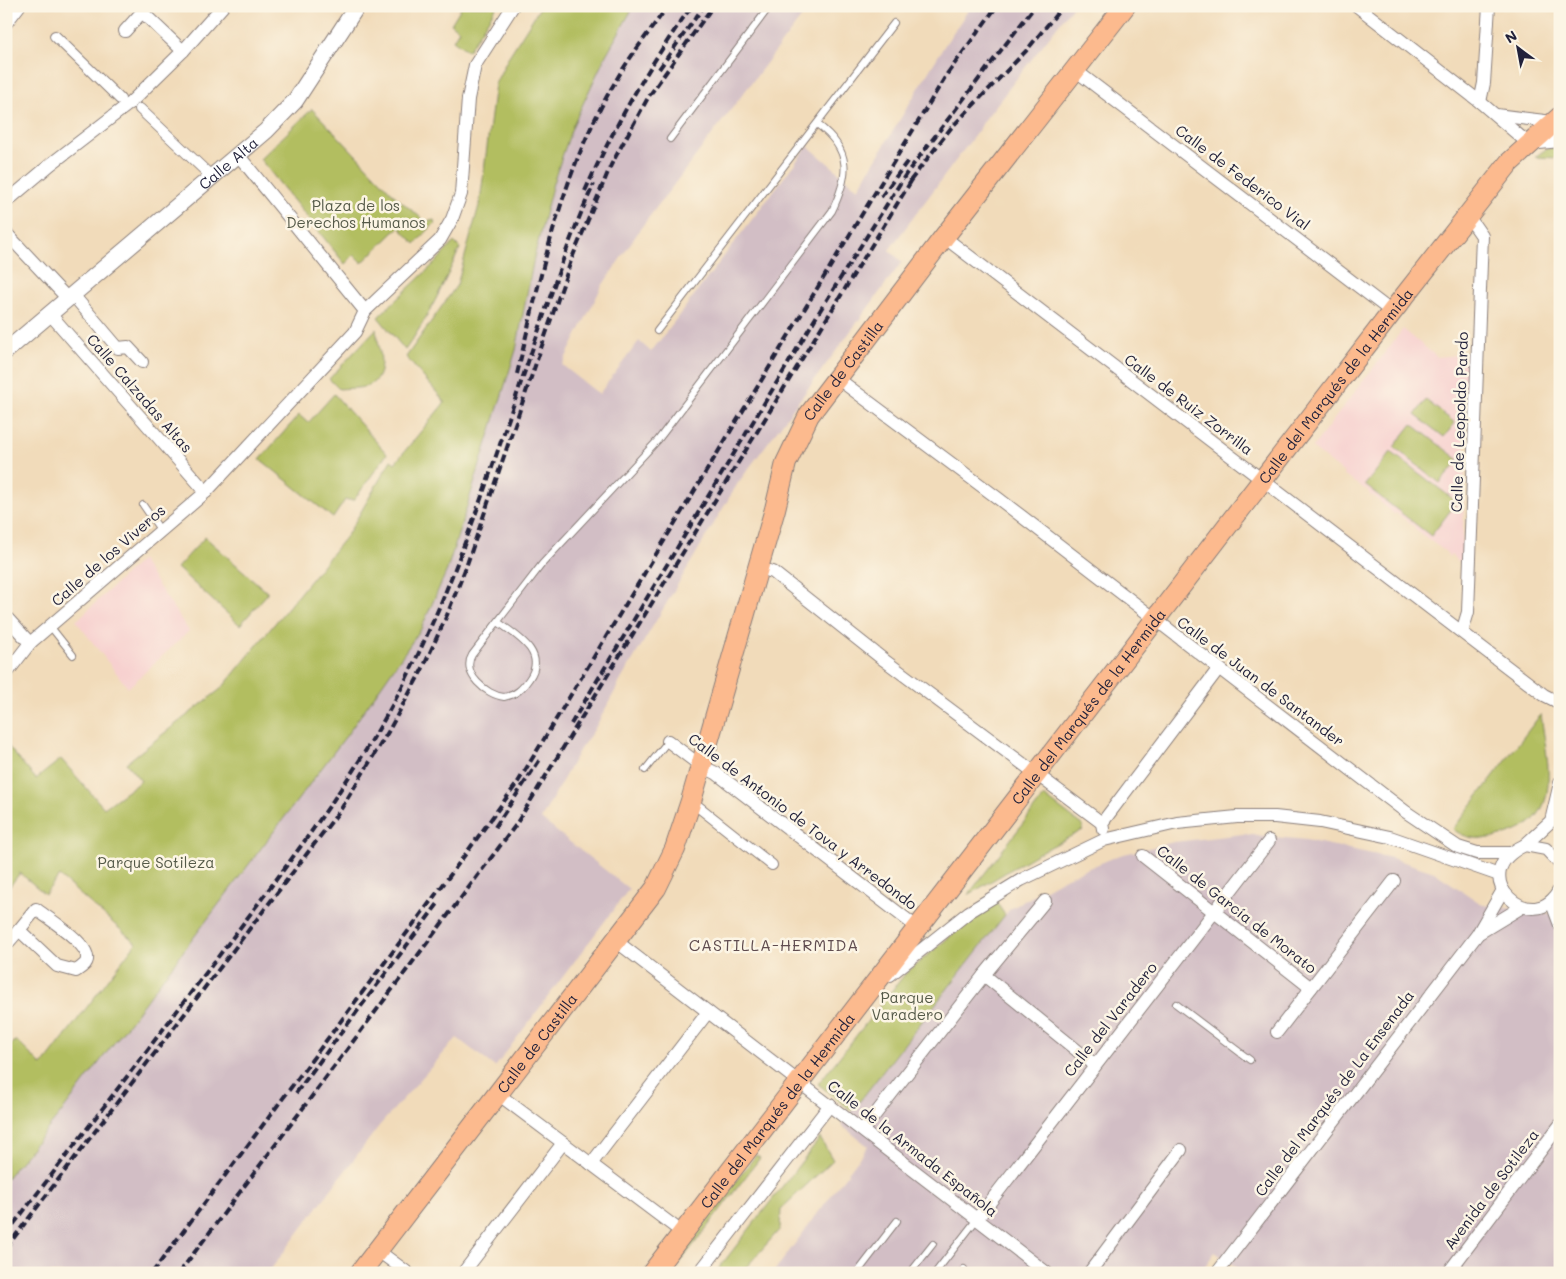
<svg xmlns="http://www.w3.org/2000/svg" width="1566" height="1279" viewBox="0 0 1566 1279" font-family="Mali,sans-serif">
	<rect width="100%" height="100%" fill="#fcf5e5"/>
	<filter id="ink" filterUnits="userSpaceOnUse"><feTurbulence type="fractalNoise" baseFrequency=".02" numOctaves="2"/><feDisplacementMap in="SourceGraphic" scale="10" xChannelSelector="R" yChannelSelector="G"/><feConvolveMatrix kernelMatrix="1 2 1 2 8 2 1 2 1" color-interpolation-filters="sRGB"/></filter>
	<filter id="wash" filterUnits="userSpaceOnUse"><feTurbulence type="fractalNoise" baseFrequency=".0096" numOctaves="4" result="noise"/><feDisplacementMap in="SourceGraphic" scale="20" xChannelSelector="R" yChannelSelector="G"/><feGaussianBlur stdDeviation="1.12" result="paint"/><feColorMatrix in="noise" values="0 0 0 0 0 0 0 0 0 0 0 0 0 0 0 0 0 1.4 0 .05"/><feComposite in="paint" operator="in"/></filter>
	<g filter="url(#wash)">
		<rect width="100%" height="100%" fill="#f1dbba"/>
		<!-- built -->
		<g fill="#f7d0cf">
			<polygon points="1403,329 1437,357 1468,354 1462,560 1458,561 1451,555 1449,557 1446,552 1414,529 1415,527 1396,513 1394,514 1372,495 1371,496 1368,491 1343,475 1344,473 1312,448"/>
			<polygon points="141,560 189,631 128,688 76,621"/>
		</g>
		<!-- industrial -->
		<g fill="#d2bec5">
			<polygon points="634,6 810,6 643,225 602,286 562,365 599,394 639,341 651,352 808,146 858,189 946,43 971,6 1073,6 983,122 980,128 889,250 902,262 738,483 622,678 594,730 580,749 541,819 629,889 495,1067 457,1038 379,1126 268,1273 6,1273 6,1179 64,1109 349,732 421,629 447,570 516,350 534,258 553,183 573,125 606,55"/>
			<polygon points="1243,834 1306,840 1392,858 1434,872 1483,905 1560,915 1560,1273 1244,1273 1215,1252 1200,1273 773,1273 868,1146 841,1125 1010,909 1065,878 1120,855 1174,842"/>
		</g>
		<!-- green -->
		<g fill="#b2be60" stroke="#6a704e">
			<polygon points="462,6 497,6 468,51 453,40 459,30 451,24"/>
			<polygon points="541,6 634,6 606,55 573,125 553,183 534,258 516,350 447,570 421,629 349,732 64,1109 6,1179 6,1050 16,1040 42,1066 136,943 59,876 45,894 20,873 6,891 6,744 36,779 61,759 104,808 141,781 126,763 222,688 348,534 391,460 395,463 445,402 406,357 457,285 480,202 495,84 509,56"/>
			<polygon points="312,109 397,198 426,222 434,220 435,223 415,244 399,227 362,263 354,255 345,264 260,159"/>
			<polygon points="1560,147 1559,158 1535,157 1546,149"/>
			<path d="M454,242L460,248C444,283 428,319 405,350L378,317L435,263Z"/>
			<path d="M376,329C378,347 390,377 367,386C359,389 347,388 339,389L329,379Z"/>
			<polygon points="334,394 387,454 354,500 345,500 333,518 260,459 299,415 308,423"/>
			<polygon points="1426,400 1455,423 1444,437 1415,415"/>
			<polygon points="1412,424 1459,460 1440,483 1394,447"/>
			<polygon points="1391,452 1457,502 1431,536 1365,485"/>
			<polygon points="205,537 268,593 240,625 177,568"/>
			<path d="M1541,714C1547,764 1566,821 1501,836C1485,840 1466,840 1453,829Z"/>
			<polygon points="1044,796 1083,826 1083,830 1035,855 968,895"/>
			<polygon points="996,902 1005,915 852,1111 818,1084 905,974 948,938"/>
			<polygon points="820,1138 833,1160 781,1209 780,1229 741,1273 720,1273 719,1268"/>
			<polygon points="756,1155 760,1158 672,1273 666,1273"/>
		</g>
	</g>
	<g filter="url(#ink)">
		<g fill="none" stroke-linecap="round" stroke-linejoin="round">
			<defs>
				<g id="service">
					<polyline points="670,139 770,6"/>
					<polyline points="657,331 894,23"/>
					<polyline points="143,505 161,531"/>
					<path d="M498,622C517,636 548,653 529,679C522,689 516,695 504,697C486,695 461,673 472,655L542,564L658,440L832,211C849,175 853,151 817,124"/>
					<polyline points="50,626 73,655"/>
					<polyline points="645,770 668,741"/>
					<polyline points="1176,1004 1250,1060"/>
					<polyline points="857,1273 897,1221"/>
					<polyline points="910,1273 933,1244"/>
					<polyline points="935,1273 977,1219"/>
					<polyline points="961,1273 964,1269"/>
				</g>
				<g id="pedestrian">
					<polyline points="55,36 120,99"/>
					<polyline points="140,109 212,177"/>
					<polyline points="691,801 772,865"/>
				</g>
				<g id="minor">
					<polyline points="1357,6 1480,102 1529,144 1560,141"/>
					<polyline points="6,23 19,6"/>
					<polyline points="125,31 142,12 183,51"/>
					<polyline points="1075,70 1392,312"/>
					<polyline points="1480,102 1484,83 1489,6"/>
					<polyline points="1496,115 1553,122"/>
					<polyline points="239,156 365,311"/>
					<polyline points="6,202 51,164 130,103 183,51 223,6"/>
					<polyline points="6,233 68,299"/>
					<polyline points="944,237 1544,695 1560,703"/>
					<polyline points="73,295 118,348 128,347 142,362"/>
					<polyline points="50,314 206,492"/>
					<polyline points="837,378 999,499 1406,812 1458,847 1477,853 1510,853"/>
					<polyline points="758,568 773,572 884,660 1102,823"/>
					<polyline points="6,617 30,643"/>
					<polyline points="1462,632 1468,612 1482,236 1468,216"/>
					<polyline points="6,674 30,643 206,492 355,332 365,311 440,240 452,219 461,194 468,99 475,65 513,6"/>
					<polyline points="668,741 701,766 716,773 918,928"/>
					<polyline points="1103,829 1102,823 1219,668"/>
					<polyline points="1525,845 1551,821 1560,783"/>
					<polyline points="1143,856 1311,988"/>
					<path d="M1560,864L1546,849L1525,845C1460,875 1536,941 1560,888"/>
					<polyline points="1551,901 1560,925"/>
					<path d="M36,909C47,918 98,948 85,964C83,966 79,969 76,971L57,966L19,930Z"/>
					<polyline points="1479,933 1522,907"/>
					<polyline points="616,941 1047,1273"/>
					<polyline points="6,945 19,930"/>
					<polyline points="890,975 969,912 1021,880 1104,840 1177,823 1237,817 1275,817 1320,822 1390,837 1499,875"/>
					<polyline points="984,975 1095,1065"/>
					<polyline points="1277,1032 1394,881"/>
					<polyline points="498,1094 683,1233"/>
					<polyline points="863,1130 984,975 1045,901"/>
					<polyline points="591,1164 708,1012"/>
					<polyline points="977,1219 1269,841"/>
					<polyline points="377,1250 408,1273"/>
					<polyline points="463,1273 563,1143"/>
					<polyline points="699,1273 830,1105"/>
					<polyline points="1089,1273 1181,1150"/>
					<polyline points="1217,1273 1477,935 1503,890"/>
					<polyline points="1448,1273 1560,1125"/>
				</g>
				<g id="tertiary">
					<path id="s1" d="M6,351L266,131L295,101L357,6"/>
				</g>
				<g id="primary">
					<path id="s2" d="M360,1273L656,888L675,849L691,801L775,509L786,463L809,415L944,237L1125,6"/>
					<path id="s3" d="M652,1273L1392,312L1509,163L1560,117"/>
				</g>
			</defs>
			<!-- service casing -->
			<use href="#service" stroke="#8a7e7a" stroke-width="8"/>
			<!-- pedestrian casing -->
			<use href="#pedestrian" stroke="#8a7e7a" stroke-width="12"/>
			<!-- minor casing -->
			<use href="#minor" stroke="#8a7e7a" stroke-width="14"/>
			<!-- tertiary casing -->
			<use href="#tertiary" stroke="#8a7e7a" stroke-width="18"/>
			<!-- primary casing -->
			<use href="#primary" stroke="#8a7e7a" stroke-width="22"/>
			<!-- service -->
			<use href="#service" stroke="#fff" stroke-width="6"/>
			<!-- pedestrian -->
			<use href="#pedestrian" stroke="#fff" stroke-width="10"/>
			<!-- minor -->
			<use href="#minor" stroke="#fff" stroke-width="12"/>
			<!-- tertiary -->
			<use href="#tertiary" stroke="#fff" stroke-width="16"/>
			<!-- primary -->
			<use href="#primary" stroke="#fcba8e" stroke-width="20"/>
			<!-- rail -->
			<g stroke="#22223b" stroke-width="4" stroke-dasharray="8 4" stroke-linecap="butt">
				<polyline points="659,69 704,6"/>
				<polyline points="910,181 951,128 1026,51 1063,6"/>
				<path d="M585,191C615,125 649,64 692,6"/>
				<polyline points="881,197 909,159"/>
				<polyline points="826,301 906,174 1035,6"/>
				<path d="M517,374C541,275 561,173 614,84C629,57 650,31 668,6"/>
				<polyline points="571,724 824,304"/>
				<polyline points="495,827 541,758"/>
				<polyline points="296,1093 440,901"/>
				<path d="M6,1234C83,1134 160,1034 236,933C300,848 364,765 411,669C460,569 494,461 530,356C550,298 568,239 594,184"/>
				<polyline points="6,1248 341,809 388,732 422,670 447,615 466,567 572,258 611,165 649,96 713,6"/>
				<polyline points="152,1273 451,874 518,782 947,74 997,6"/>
				<polyline points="179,1273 515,826 913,178"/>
			</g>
		</g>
	</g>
	<g text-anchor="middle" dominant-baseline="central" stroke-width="5" stroke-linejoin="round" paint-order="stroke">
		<!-- street labels -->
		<g font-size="15" fill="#22223b" stroke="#fcf5e5">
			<text stroke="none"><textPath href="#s1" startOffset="291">Calle Alta</textPath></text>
			<text transform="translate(1243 177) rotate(37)">Calle de Federico Vial</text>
			<text stroke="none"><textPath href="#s2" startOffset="1040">Calle de Castilla</textPath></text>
			<text stroke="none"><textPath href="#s3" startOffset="1120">Calle del Marqués de la Hermida</textPath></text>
			<text transform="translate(140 393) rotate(49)">Calle Calzadas Altas</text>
			<text transform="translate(1189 404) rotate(37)">Calle de Ruiz Zorrilla</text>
			<text transform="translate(1459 422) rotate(-88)">Calle de Leopoldo Pardo</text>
			<text transform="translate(108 555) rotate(-41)">Calle de los Viveros</text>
			<text transform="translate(1261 681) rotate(37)">Calle de Juan de Santander</text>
			<text stroke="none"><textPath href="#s3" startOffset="715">Calle del Marqués de la Hermida</textPath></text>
			<text transform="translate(803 821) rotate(37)">Calle de Antonio de Tova y Arredondo</text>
			<text transform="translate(1237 909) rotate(38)">Calle de García de Morato</text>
			<text transform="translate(1110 1019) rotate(-52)">Calle del Varadero</text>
			<text stroke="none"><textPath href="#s2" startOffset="290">Calle de Castilla</textPath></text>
			<text transform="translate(1334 1093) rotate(-53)">Calle del Marqués de La Ensenada</text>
			<text stroke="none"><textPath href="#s3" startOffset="205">Calle del Marqués de la Hermida</textPath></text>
			<text transform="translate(913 1148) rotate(38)">Calle de la Armada Española</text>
			<text transform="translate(1491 1189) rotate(-53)">Avenida de Sotileza</text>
		</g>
		<!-- park labels -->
		<g font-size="15" fill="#545948" stroke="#fcf5e5">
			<text x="356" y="205">Plaza de los<tspan x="356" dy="17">Derechos Humanos</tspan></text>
			<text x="156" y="862">Parque Sotileza</text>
			<text x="907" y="997">Parque<tspan x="907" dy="17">Varadero</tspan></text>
		</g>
		<!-- neighbourhood labels -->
		<g font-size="16" letter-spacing="1" fill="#604c4f" stroke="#fcf5e5">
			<text x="774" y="944">CASTILLA-HERMIDA</text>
		</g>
	</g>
	<!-- margin -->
	<rect width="1566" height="1279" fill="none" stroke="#fcf5e5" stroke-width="25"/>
	<!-- north arrow -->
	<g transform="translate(1518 48) rotate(328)" stroke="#fcf5e5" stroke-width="4" paint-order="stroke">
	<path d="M0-4L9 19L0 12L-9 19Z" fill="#22223b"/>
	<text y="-8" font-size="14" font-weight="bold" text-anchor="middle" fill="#22223b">N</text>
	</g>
</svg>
